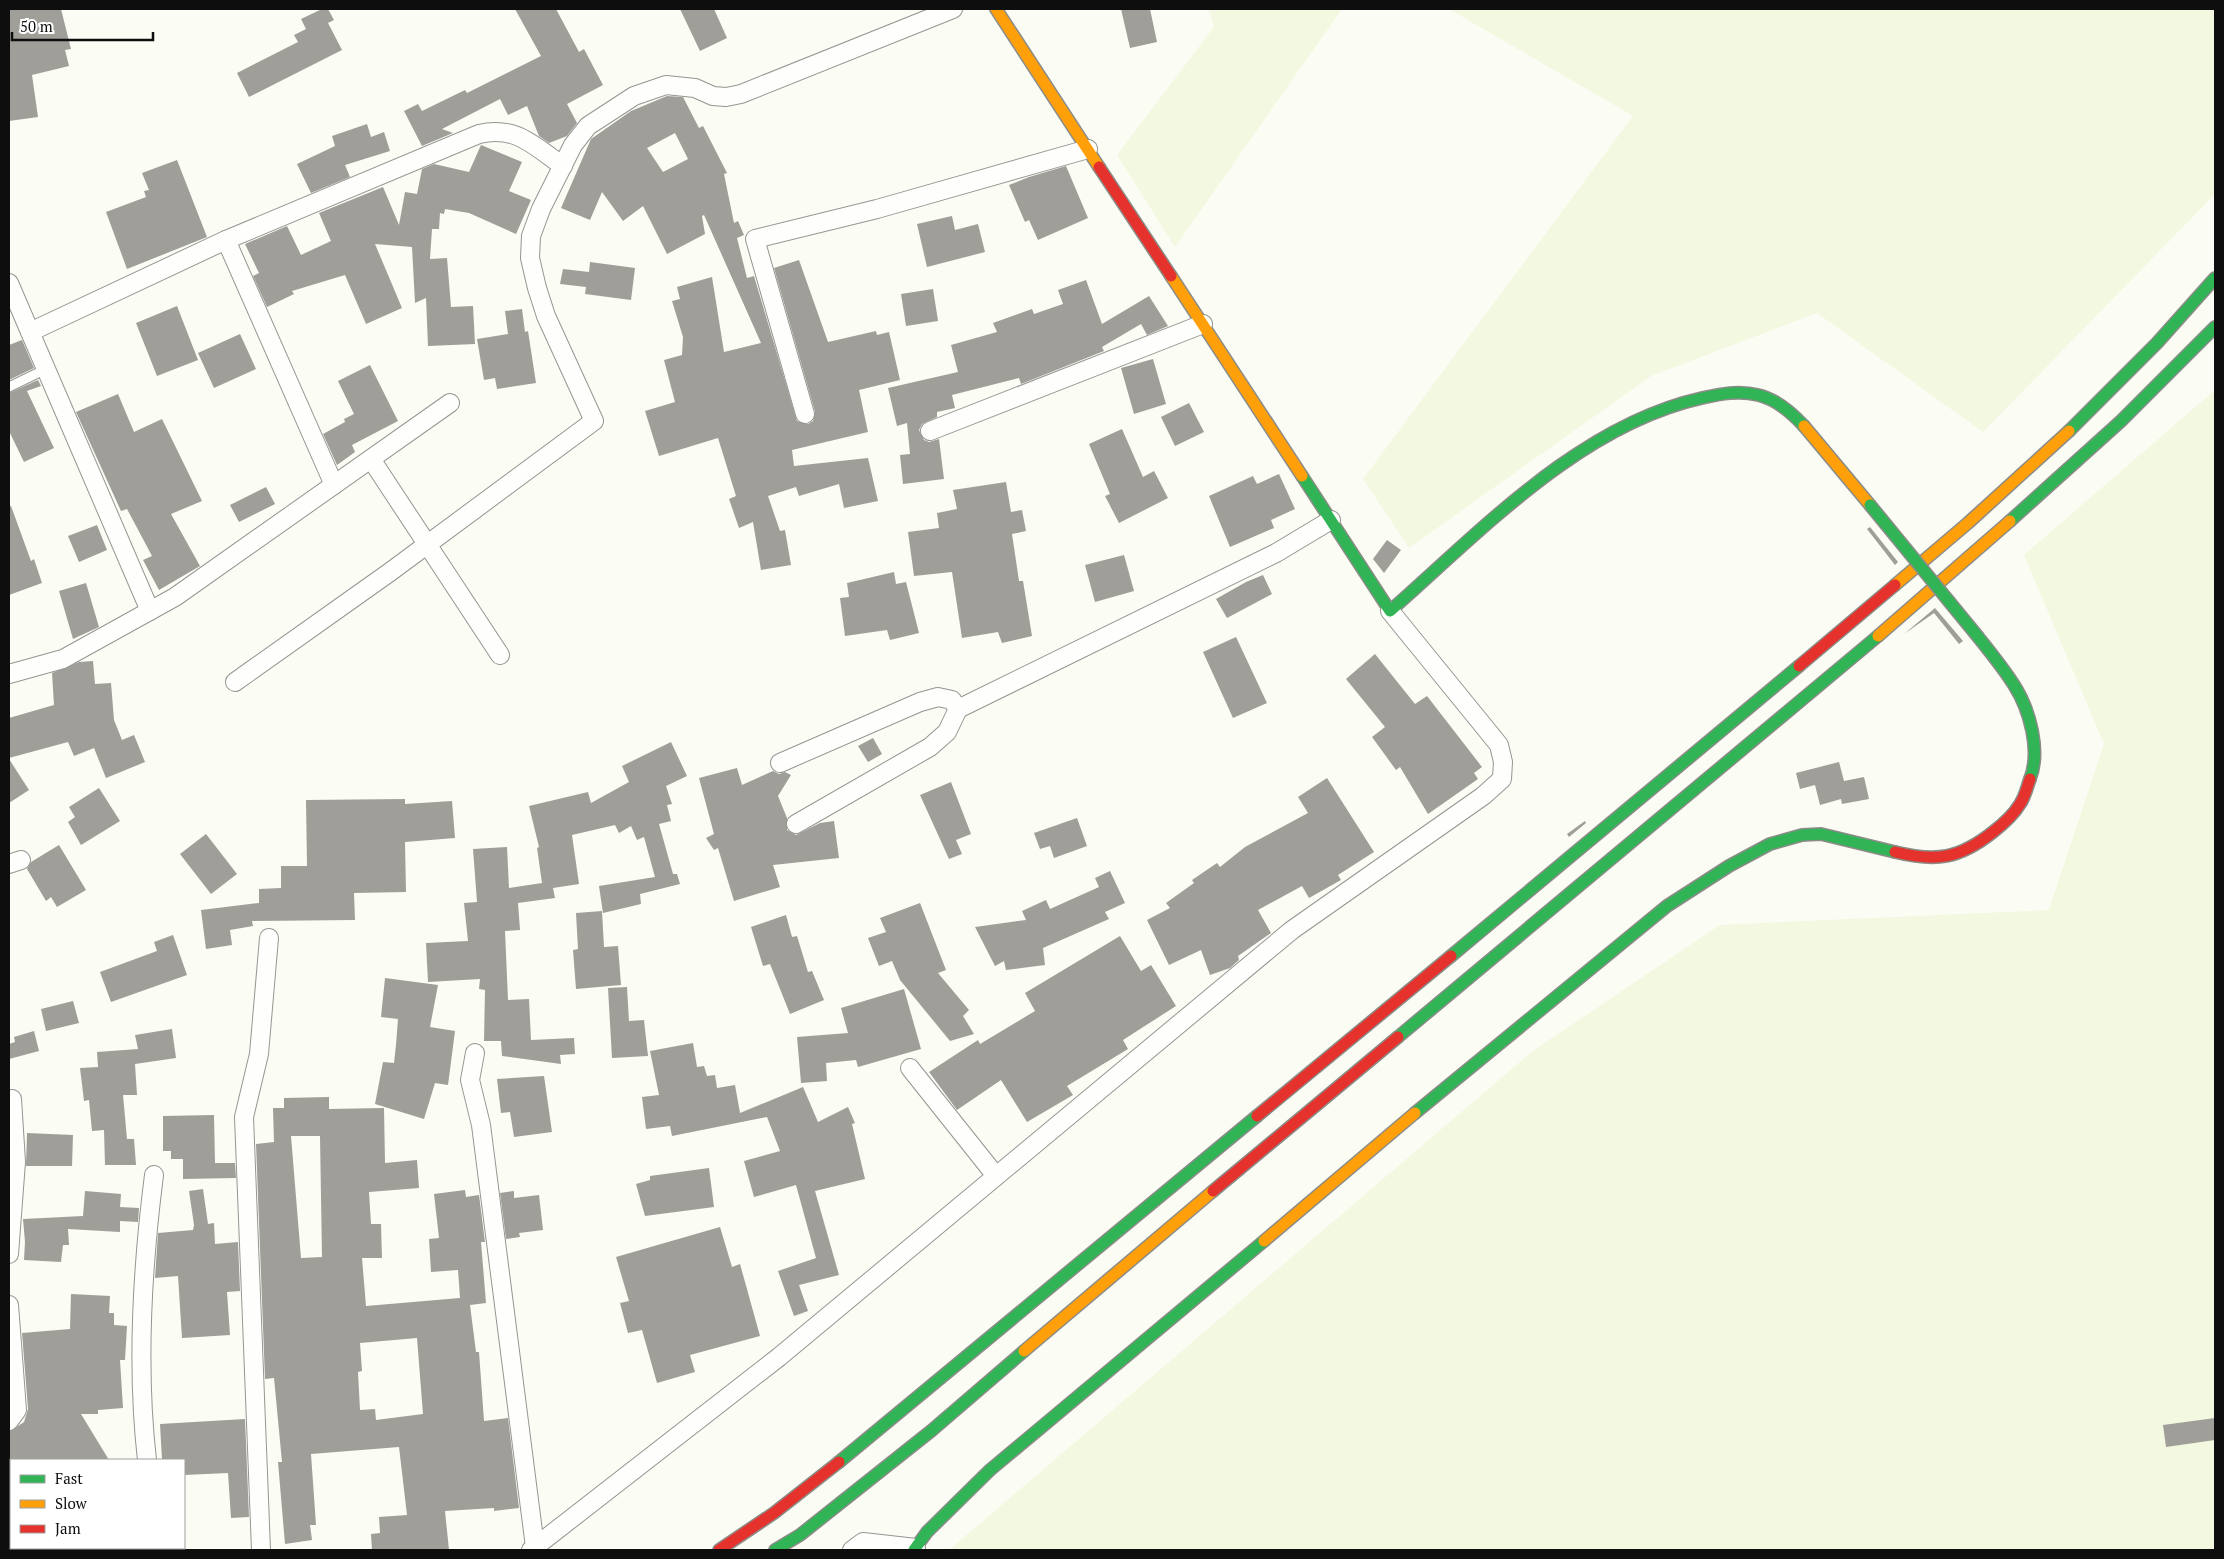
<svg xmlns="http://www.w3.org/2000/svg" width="2224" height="1559" viewBox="0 0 2224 1559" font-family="'PT Serif',serif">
	<rect width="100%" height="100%" fill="#fbfcf4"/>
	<!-- farmland -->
	<g fill="#f3f8e0">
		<polygon points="1209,9 1342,9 1175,247 1117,155 1214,27"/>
		<polygon points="1449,9 2215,9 2215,194 1983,432 1817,313 1651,376 1409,548 1363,479 1633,116"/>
		<polygon points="2215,390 2215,1550 949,1550 1534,1050 1720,925 2049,910 2104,744 2024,555"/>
	</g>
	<!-- building -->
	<g fill="#9f9e99" fill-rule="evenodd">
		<polygon points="9,9 61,9 71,49 65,50 69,66 32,75 38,117 9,121"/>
		<polygon points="322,9 328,9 334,20 328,23 342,50 249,97 237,73 298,42 294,35 306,29 301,19"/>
		<polygon points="515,9 556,9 579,52 584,49 603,85 567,104 577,123 567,136 549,143 539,136 527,106 508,115 500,99 442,129 453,133 422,146 404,111 418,104 422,111 465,90 467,93 541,56"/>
		<polygon points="680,9 714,9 727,38 700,51"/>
		<polygon points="1121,9 1150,9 1157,42 1130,48"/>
		<path d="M667,96L683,97L699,128L703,126L727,173L724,174L734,223L738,221L744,235L737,238L747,278L754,276L797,421L808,424L813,421L815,412L774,268L799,260L828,342L876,331L877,335L889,332L900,380L859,390L868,432L792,450L794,466L868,458L878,501L844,508L839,484L799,496L796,487L768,496L780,531L785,530L791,565L761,570L753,522L739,528L729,499L736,496L718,438L659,456L645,411L675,402L664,360L682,355L683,337L672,301L680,299L677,287L712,277L724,352L761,343L704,215L702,216L705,234L667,254L643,206L623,221L602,192L590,220L561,208L591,139L631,111ZM675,133L688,159L663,172L647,148Z"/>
		<polygon points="367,124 371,137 384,132 390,151 345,165 350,177 311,193 297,164 335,146 332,136"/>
		<polygon points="481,145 522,162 509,191 531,200 516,234 469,213 445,209 444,214 440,213 439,229 432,229 430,259 447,258 451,307 473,306 475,344 428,346 426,298 415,303 412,247 375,244 402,308 366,324 345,275 292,291 294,294 267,307 253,276 259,273 245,244 287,226 301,255 331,241 319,213 383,187 399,225 405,192 417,194 422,169 434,164 469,172"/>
		<polygon points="177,160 207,237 127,269 106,212 146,197 144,191 149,190 142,173"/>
		<polygon points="1066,166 1088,218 1038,240 1029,220 1025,222 1009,185 1029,177"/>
		<polygon points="952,216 955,230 978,224 985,252 927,267 917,224"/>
		<polygon points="590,262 635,268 631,300 585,294 586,287 560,284 563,269 589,272"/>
		<polygon points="1086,280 1102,324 1149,296 1168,326 1147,335 1141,324 1102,347 1104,351 1021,384 1019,378 952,395 955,408 937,412 937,417 922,424 919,430 924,440 929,442 939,439 944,479 903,484 900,455 910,454 907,423 897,426 888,388 958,372 951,345 997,332 993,323 1032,309 1034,314 1063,304 1058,290"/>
		<polygon points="933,289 938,321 906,326 901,294"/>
		<polygon points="177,306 198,360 157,376 136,323"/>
		<polygon points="522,309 525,332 528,331 536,383 497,389 495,378 484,380 477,339 508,334 505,311"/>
		<polygon points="240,334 256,369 214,388 198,353"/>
		<polygon points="22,340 34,368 9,380 9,345"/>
		<polygon points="1153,359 1166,404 1134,414 1121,368"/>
		<polygon points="370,365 398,421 352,445 355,452 337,465 323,434 345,422 344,419 354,414 338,381"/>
		<polygon points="38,380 41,386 27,391 54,448 24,462 9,431 9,393"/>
		<polygon points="118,394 134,432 162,419 202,501 171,514 200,566 159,590 143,560 152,556 127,509 121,511 76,412"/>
		<polygon points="1189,403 1204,432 1175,446 1161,417"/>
		<polygon points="1122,429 1143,477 1154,471 1168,498 1119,523 1105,496 1110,494 1089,444"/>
		<polygon points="1279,474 1295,509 1271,520 1274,528 1230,547 1209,496 1253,476 1257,484"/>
		<polygon points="1006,482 1011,512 1022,510 1026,531 1012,534 1019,581 1023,581 1032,636 1002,643 998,632 962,638 952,572 914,576 908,532 939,528 937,513 957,509 953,490"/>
		<polygon points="266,487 275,504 239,522 230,505"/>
		<polygon points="9,506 11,506 31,561 34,559 42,583 9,595"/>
		<polygon points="97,525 107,550 79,562 68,536"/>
		<polygon points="1870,527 1898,562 1895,565 1867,529"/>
		<polygon points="1387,540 1401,550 1384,573 1373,559"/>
		<polygon points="1124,555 1134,591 1095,602 1085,565"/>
		<polygon points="894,572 896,584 906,582 919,633 890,640 887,630 845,636 840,598 849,597 847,583"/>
		<polygon points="1263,575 1272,594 1227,618 1216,599 1246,582"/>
		<polygon points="86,583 99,627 73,639 59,591"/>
		<polygon points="1935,608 1963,641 1959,644 1934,613 1904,634"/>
		<polygon points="1236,637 1267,703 1233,718 1203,652"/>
		<polygon points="1375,654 1415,704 1427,696 1482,767 1474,773 1478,779 1428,814 1400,767 1396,770 1372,737 1385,727 1346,679"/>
		<polygon points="93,661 95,684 111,683 114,720 122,740 134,735 145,762 106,778 94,748 74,756 68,742 9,758 9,718 54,705 52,673 79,662"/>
		<polygon points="873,738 882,754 868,762 858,746"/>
		<polygon points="671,742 687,776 666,786 672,804 667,805 671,821 659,824 673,874 677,874 680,884 640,894 641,904 603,913 599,886 655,877 644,837 637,840 631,826 619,833 615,825 572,835 579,884 553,888 555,898 518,903 520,930 505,931 508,1000 529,999 531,1040 574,1038 575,1054 560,1055 561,1064 502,1056 501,1041 484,1041 485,990 479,989 480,979 428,982 426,943 468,941 464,903 477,902 473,849 507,847 509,888 542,883 537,848 539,847 529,806 588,792 591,803 629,782 622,766"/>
		<polygon points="9,759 29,790 9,803"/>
		<polygon points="1839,762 1844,781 1864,777 1869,799 1842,804 1841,799 1820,805 1815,785 1800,789 1796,773"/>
		<polygon points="737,768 742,785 773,771 779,774 785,772 791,775 778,796 787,818 787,830 796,835 820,823 834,821 839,858 773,865 780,887 734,901 718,848 714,850 706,838 714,834 699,778"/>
		<polygon points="1327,778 1374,852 1338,875 1341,880 1309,898 1302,886 1258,910 1271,933 1238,956 1239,960 1230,968 1210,975 1201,950 1169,965 1147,920 1170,908 1166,903 1194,883 1192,880 1217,863 1220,867 1245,847 1308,813 1298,797"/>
		<polygon points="951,782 971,834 956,840 962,854 949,859 920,795"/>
		<polygon points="99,788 120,821 81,845 68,822 75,817 69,807"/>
		<polygon points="405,799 405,804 452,801 455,838 405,842 406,892 354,893 355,920 252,921 253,926 230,930 232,945 206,949 201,910 259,903 259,889 281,888 281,866 307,866 306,800"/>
		<polygon points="1077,818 1087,846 1054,858 1050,846 1040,849 1034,833"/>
		<polygon points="1585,821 1586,823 1569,837 1567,834"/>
		<polygon points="206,834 237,874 211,894 180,854"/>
		<polygon points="59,845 86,890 57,907 51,897 46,901 27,869 31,862"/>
		<polygon points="1110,871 1125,903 1105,912 1109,919 1043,948 1045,965 1006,970 1004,961 995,966 975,927 1026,920 1022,911 1046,900 1050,909 1099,887 1095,878"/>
		<polygon points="920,903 946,970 938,973 969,1010 963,1016 974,1034 950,1041 900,980 892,961 879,966 868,938 886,932 880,918"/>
		<polygon points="602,911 604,947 618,946 621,985 576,989 573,950 578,949 576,913"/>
		<polygon points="786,915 792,937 797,936 808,972 812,971 824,1000 790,1014 770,964 763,966 751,927"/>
		<polygon points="173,935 187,975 111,1002 100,972 157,951 154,942"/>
		<polygon points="1120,936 1141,971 1151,965 1176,1006 1123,1040 1128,1049 1067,1086 1073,1095 1027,1122 1001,1080 957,1110 929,1072 978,1040 980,1044 1035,1011 1025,993"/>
		<polygon points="385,978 438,985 430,1027 455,1031 448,1085 435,1083 424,1119 375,1104 383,1062 394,1063 396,1045 398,1019 381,1017"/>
		<polygon points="627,987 629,1021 644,1020 648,1056 612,1058 608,988"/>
		<polygon points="904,989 921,1049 858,1067 856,1060 826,1063 827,1081 801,1083 797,1037 848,1033 841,1008"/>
		<polygon points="73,1001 79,1023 46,1031 41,1009"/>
		<polygon points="172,1029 176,1058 135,1064 137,1095 123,1095 127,1139 134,1139 136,1165 105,1165 104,1130 92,1131 89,1100 84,1101 80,1068 98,1067 97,1052 138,1049 135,1035"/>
		<polygon points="34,1031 39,1051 9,1059 9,1044 15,1042 14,1037"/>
		<polygon points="693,1043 697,1067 704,1066 707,1076 715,1075 717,1088 735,1085 740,1113 803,1087 818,1122 848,1107 855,1123 852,1124 865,1179 815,1191 839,1275 799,1285 808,1311 794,1316 778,1271 816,1258 796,1185 754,1197 744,1161 780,1151 767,1117 672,1136 670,1126 646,1129 642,1097 659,1095 650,1051"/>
		<polygon points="544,1076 552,1132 514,1137 510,1112 501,1113 497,1079"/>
		<path d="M329,1097V1109L384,1108L385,1163L417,1160L419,1188L369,1192L371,1224H381L382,1258H362L366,1306L460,1298L458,1270L431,1272L429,1239L439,1238L434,1194L465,1190L466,1197L479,1195L485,1242H481L486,1303L470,1305L476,1352H479L484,1421L508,1418L519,1508L494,1511V1508L445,1511L449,1550H372L371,1534L380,1533L379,1517L407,1515L399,1447L311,1454L316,1525H310L312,1540L285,1544L278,1462H282L274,1378L265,1379L256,1144L274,1142L273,1108H284V1098ZM291,1136H320L322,1257L301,1258ZM417,1338L423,1414L376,1420L375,1409L360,1410L358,1372L362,1371L360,1343Z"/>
		<polygon points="214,1115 215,1163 235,1163 236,1178 183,1179 183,1159 171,1159 171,1151 163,1151 163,1116"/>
		<polygon points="27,1133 73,1135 72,1166 26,1166"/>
		<polygon points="709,1168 714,1207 645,1216 636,1184 650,1180 650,1176"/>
		<polygon points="203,1189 208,1224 214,1223 215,1244 238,1242 240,1291 227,1292 230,1335 182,1338 178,1276 155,1278 158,1233 193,1230 194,1225 189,1191"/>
		<polygon points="85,1191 121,1194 120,1207 139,1208 138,1222 120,1221 120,1232 68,1229 69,1245 63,1245 61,1262 24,1260 25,1242 23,1219 83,1216"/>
		<polygon points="514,1191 514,1198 539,1195 543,1230 519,1233 520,1237 506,1239 500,1193"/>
		<polygon points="720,1227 732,1267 740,1264 760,1336 690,1355 695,1372 657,1383 642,1330 628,1333 620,1303 629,1301 616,1257"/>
		<polygon points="71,1294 110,1296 109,1313 114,1313 114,1325 127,1326 125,1360 120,1360 123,1408 98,1410 98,1414 81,1414 109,1460 9,1460 9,1432 24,1422 28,1409 22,1333 70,1329"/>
		<polygon points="2215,1418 2215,1440 2166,1447 2163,1425"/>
		<polygon points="245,1419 249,1517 231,1518 228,1473 184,1475 184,1460 162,1460 160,1424"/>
	</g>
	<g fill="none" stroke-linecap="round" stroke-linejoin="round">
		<defs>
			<polyline id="lane" points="9,387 46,369"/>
			<g id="street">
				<polyline points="226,240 334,485"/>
				<polyline points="9,283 150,611"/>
				<path d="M30,332L226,240L479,134C516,125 534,146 563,166"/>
				<polyline points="805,414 755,239 877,209 1088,149"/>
				<polyline points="930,431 1203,324"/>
				<polyline points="371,459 500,655"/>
				<polyline points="9,674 63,659 175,597 450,403"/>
				<polyline points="235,682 390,572 594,421 546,316 537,288 530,258 531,236 541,209 573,145 588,126 634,96 666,85 695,88 713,96 726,97 741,94 953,9"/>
				<polyline points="958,709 1276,553 1331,520"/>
				<polyline points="780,763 920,702 938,697 952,700 958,709 947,732 930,747 796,824"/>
				<polyline points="9,864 21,860"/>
				<polyline points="475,1053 470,1080 481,1125 535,1547"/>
				<polyline points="910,1068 996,1176"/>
				<polyline points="9,1254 16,1162 12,1099"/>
				<polyline points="9,1305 17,1410 9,1421"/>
				<path d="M147,1460C136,1365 142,1269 154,1175"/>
				<polyline points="163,1548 164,1550"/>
				<polyline points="261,1550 244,1117 259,1054 269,938"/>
				<polyline points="531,1550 779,1357 1292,930 1483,796 1502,779 1503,762 1499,745 1390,611"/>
				<polyline points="852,1550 863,1542 916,1548"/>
			</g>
			<g id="fast">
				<polyline points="2069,431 2157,343 2215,278"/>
				<path d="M1302,476L1390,611C1481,531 1580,425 1702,398C1720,394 1739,390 1758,395C1776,399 1792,413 1804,426"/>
				<polyline points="2010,521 2121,421 2215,327"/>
				<path d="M1979,638C1991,653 2004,669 2014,685C2030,710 2041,751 2030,779"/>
				<polyline points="1451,956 1799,666"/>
				<polyline points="1398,1037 1878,636"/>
				<polyline points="1415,1113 1667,906 1729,866 1770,844 1802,835 1821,834 1895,852"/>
				<polyline points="839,1462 1257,1116"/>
				<polyline points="775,1550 800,1535 931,1431 1024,1351"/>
				<polyline points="914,1550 927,1532 990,1470 1264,1241"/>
			</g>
			<g id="slow">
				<polyline points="996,9 1099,167"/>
				<polyline points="1171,276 1302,476"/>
				<polyline points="1804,426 1870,505"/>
				<polyline points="1895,585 1968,523 2069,431"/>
				<polyline points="1878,636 2010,521"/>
				<polyline points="1264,1241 1415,1113"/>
				<polyline points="1024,1351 1213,1191"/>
			</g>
			<g id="jam">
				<polyline points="1099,167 1171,276"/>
				<polyline points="1799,666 1895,585"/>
				<path d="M1895,852C1936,862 1959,859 1993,832C2002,825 2014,814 2020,804C2025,797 2027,787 2030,779"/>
				<polyline points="1257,1116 1451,956"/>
				<polyline points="1213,1191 1398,1037"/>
				<polyline points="719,1550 774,1513 839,1462"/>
			</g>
		</defs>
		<!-- lane casing -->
		<use href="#lane" stroke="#959592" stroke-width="11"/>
		<!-- street casing -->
		<use href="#street" stroke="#959592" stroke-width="20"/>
		<!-- fast casing -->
		<use href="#fast" stroke="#8b8c88" stroke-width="14"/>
		<!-- slow casing -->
		<use href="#slow" stroke="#8b8c88" stroke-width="14"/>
		<!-- jam casing -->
		<use href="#jam" stroke="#8b8c88" stroke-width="14"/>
		<!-- lane -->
		<use href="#lane" stroke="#fefffd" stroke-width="9"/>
		<!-- street -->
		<use href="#street" stroke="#fefffd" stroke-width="18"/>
		<!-- fast -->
		<use href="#fast" stroke="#30b455" stroke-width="11"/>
		<!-- slow -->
		<use href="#slow" stroke="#ff9f0a" stroke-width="11"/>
		<!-- jam -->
		<use href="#jam" stroke="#e5322d" stroke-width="11"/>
		<defs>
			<polyline id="fast-bridge" points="1870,505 1979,638"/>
		</defs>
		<!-- fast-bridge casing -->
		<use href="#fast-bridge" stroke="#8b8c88" stroke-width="14" stroke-linecap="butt"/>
		<!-- fast-bridge -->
		<use href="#fast-bridge" stroke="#30b455" stroke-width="11"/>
	</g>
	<!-- border -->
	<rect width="2224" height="1559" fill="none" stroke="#0e0e0e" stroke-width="20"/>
	<!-- legend -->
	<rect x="10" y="1459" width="175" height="90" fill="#ffffff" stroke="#9f9f9f"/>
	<rect x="20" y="1475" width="25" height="8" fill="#30b455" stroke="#9f9f9f"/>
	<text x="55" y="1484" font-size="15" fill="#0e0e0e">Fast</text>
	<rect x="20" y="1500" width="25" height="8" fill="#ff9f0a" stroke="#9f9f9f"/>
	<text x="55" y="1509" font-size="15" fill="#0e0e0e">Slow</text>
	<rect x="20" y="1525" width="25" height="8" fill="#e5322d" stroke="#9f9f9f"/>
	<text x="55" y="1534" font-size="15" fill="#0e0e0e">Jam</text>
	<!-- scale -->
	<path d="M12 32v8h141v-8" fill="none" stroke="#0e0e0e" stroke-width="2.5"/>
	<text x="20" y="32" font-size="15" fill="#0e0e0e" stroke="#ffffff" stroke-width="4" paint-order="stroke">50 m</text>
</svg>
